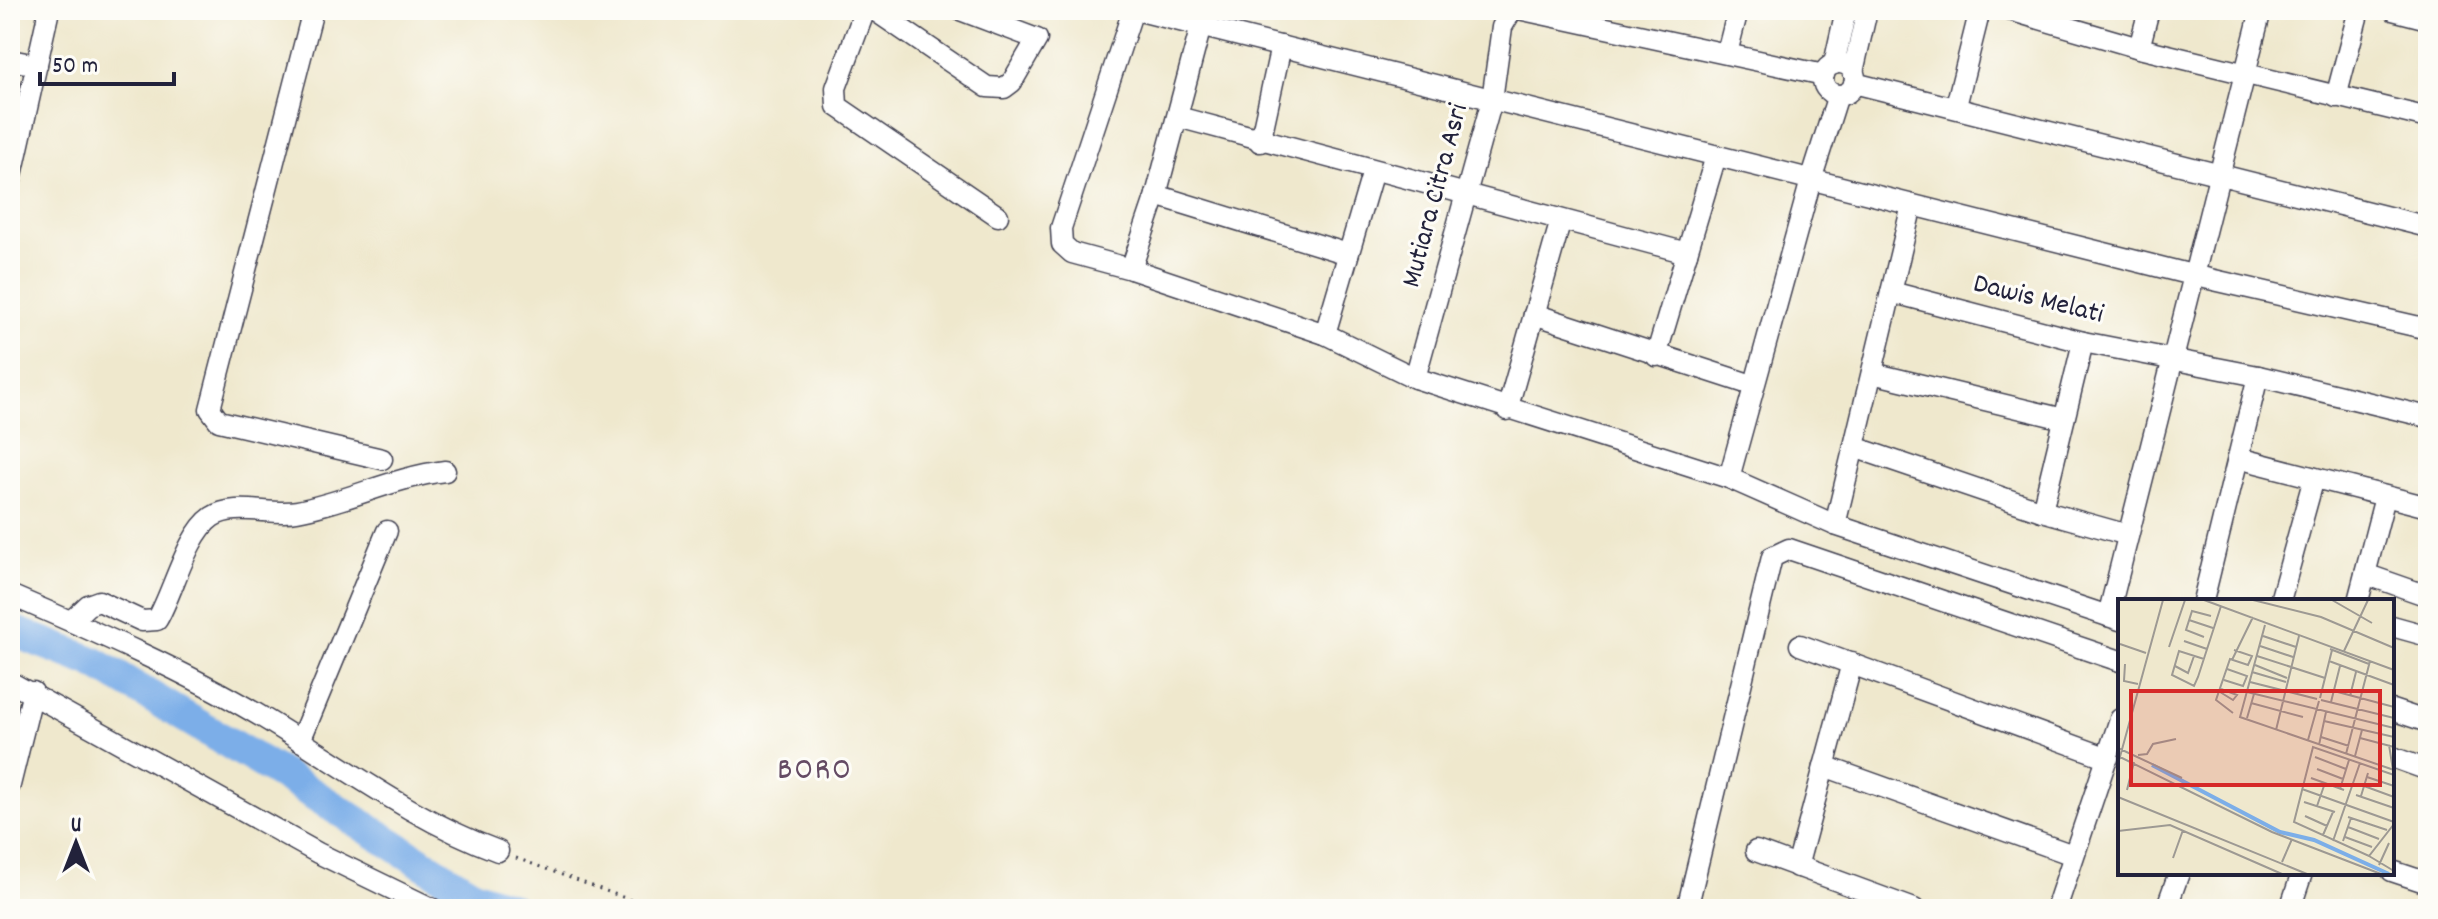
<svg xmlns="http://www.w3.org/2000/svg" width="2438" height="919" viewBox="0 0 2438 919" font-family="Dekko,sans-serif">
	<rect width="100%" height="100%" fill="#fdfcf7"/>
	<filter id="ink" filterUnits="userSpaceOnUse"><feTurbulence type="fractalNoise" baseFrequency=".0125" numOctaves="2"/><feDisplacementMap in="SourceGraphic" scale="16" xChannelSelector="R" yChannelSelector="G"/><feConvolveMatrix kernelMatrix="1 2 1 2 8 2 1 2 1" color-interpolation-filters="sRGB"/></filter>
	<filter id="wash" filterUnits="userSpaceOnUse"><feTurbulence type="fractalNoise" baseFrequency=".006" numOctaves="4" result="noise"/><feDisplacementMap in="SourceGraphic" scale="32" xChannelSelector="R" yChannelSelector="G"/><feGaussianBlur stdDeviation="1.8" result="paint"/><feColorMatrix in="noise" values="0 0 0 0 0 0 0 0 0 0 0 0 0 0 0 0 0 1.4 0 .05"/><feComposite in="paint" operator="in"/></filter>
	<g filter="url(#wash)">
		<rect width="100%" height="100%" fill="#efe8cd"/>
		<g fill="none" stroke-linecap="round" stroke-linejoin="round">
			<!-- river -->
			<polyline stroke="#7caee8" stroke-width="32" points="10,630 93,662 294,782 473,895 512,909"/>
		</g>
	</g>
	<g filter="url(#ink)">
		<g fill="none" stroke-linecap="round" stroke-linejoin="round">
			<defs>
				<g id="minor">
					<polyline points="313,10 210,409 219,421 382,459"/>
					<polyline points="865,10 836,88 837,106 998,216"/>
					<polyline points="874,10 987,87 1004,88 1012,82 1037,39 960,10"/>
					<polyline points="1133,10 1061,228 1062,244 1072,253 1131,269 1325,334 1415,378 1729,478 1835,525 2120,620"/>
					<polyline points="1136,10 2192,275 2428,329"/>
					<polyline points="1523,10 1824,75"/>
					<polyline points="2009,10 2139,48 2428,118"/>
					<polyline points="2393,10 2428,19"/>
					<polyline points="2139,48 2149,10"/>
					<polyline points="1727,53 1738,10"/>
					<polyline points="10,60 37,65"/>
					<circle cx="1839" cy="79" r="16"/>
					<polyline points="1834,64 1846,10"/>
					<polyline points="1853,72 1867,10"/>
					<polyline points="1854,83 2428,227"/>
					<polyline points="2336,97 2359,10"/>
					<polyline points="1956,106 1980,10"/>
					<polyline points="1178,117 1687,253"/>
					<polyline points="1260,142 1281,46"/>
					<polyline points="10,184 49,10"/>
					<polyline points="1156,195 1348,254"/>
					<polyline points="1131,269 1156,195 1201,26"/>
					<polyline points="1891,292 2083,342 2258,376 2428,417"/>
					<polyline points="1534,314 1752,385"/>
					<polyline points="1325,334 1373,171"/>
					<polyline points="1656,356 1716,156"/>
					<polyline points="1872,373 2064,419"/>
					<polyline points="1415,378 1492,100 1502,27 1512,10"/>
					<polyline points="1507,410 1561,220"/>
					<polyline points="1854,447 2042,511 2128,535"/>
					<polyline points="2238,458 2428,507"/>
					<polyline points="1729,478 1811,180 1838,95"/>
					<polyline points="2042,511 2083,342"/>
					<polyline points="1835,525 1912,205"/>
					<polyline points="2365,574 2428,596"/>
					<path d="M10,595C96,632 186,671 267,720C343,766 414,820 498,851"/>
					<polyline points="2203,601 2258,376"/>
					<polyline points="2280,601 2314,478"/>
					<polyline points="2358,601 2385,497"/>
					<polyline points="2108,616 2261,10"/>
					<path d="M71,621L88,605L99,601L142,621L157,620C173,593 187,534 212,517C235,502 271,516 297,511C347,502 394,477 445,471"/>
					<polyline points="2392,626 2428,636"/>
					<polyline points="1800,645 2108,758"/>
					<polyline points="10,682 318,853 433,909"/>
					<polyline points="2392,710 2428,722"/>
					<polyline points="300,741 387,531"/>
					<polyline points="2392,757 2428,770"/>
					<polyline points="1824,766 2073,855"/>
					<polyline points="10,785 33,692"/>
					<polyline points="1756,851 1914,909"/>
					<polyline points="1797,867 1852,663"/>
					<polyline points="2392,871 2428,883"/>
					<polyline points="1687,909 1772,557 1789,549 2120,661"/>
					<polyline points="2056,909 2120,719"/>
					<polyline points="2166,909 2179,873"/>
					<polyline points="2290,909 2302,873"/>
				</g>
			</defs>
			<!-- minor casing -->
			<use href="#minor" stroke="#414051" stroke-width="23"/>
			<!-- path -->
			<polyline stroke="#414051" stroke-width="3" stroke-dasharray="2 6" stroke-linecap="butt" points="516,858 655,909"/>
			<!-- minor -->
			<use href="#minor" stroke="#fff" stroke-width="20"/>
		</g>
	</g>
	<g text-anchor="middle" dominant-baseline="central" stroke-width="6" stroke-linejoin="round" paint-order="stroke">
		<!-- street labels -->
		<g font-size="28" fill="#22223b" stroke="#fdfcf7">
			<text transform="translate(1437 196) rotate(-75)">Mutiara Citra Asri</text>
			<text transform="translate(2038 301) rotate(14)">Dawis Melati</text>
		</g>
		<!-- quarter labels -->
		<g font-size="32" letter-spacing="2" fill="#654b64" stroke="#fdfcf7">
			<text x="815" y="772">BORO</text>
		</g>
	</g>
	<!-- overview -->
	<g transform="translate(2118 599)">
		<rect width="276" height="276" fill="#efe8cd"/>
		<path fill="none" stroke="#7caee8" stroke-width="4" d="M34,166L162,233L196,241L271,275"/>
		<path fill="none" stroke="#9d9993" stroke-width="2" d="M86,1L276,71M135,1L203,18L276,49M214,1L254,24M71,21L95,29M147,26L122,118L276,171M145,37L178,48M86,38L68,31L74,12L93,17M66,42L89,50M2,45L28,54M142,47L175,58M51,48L67,1M212,50L251,65M226,52L250,1M139,57L207,79M86,60L61,52L54,76L76,87L80,78L103,7M114,61L135,18M211,62L276,86M7,65L6,82L20,85M137,66L169,79M57,67L70,74L76,57M134,73L168,83M106,81L125,87L129,77L109,70M132,83L199,100M216,92L276,108M102,93L115,101L119,96L103,90M129,93L276,129M232,97L238,73M202,99L214,51M203,101L276,119M213,103L222,67M133,104L185,118M115,114L98,101L112,60L130,66L134,57L116,51M129,119L136,95M206,122L276,138M158,131L181,37M203,138L231,147M242,139L276,148M190,141L201,102M201,146L208,113M271,146L275,171M0,149L64,179M228,155L252,62M20,156L29,155L35,145L58,140M0,157L154,233L263,275M237,157L244,131M197,158L228,170M0,165L45,1M199,170L225,180M276,176L195,148L176,223L251,257L276,225M249,178L276,187M193,179L226,191M246,187L276,198M184,190L276,223M222,190L231,161M9,191L16,163M238,196L276,209M243,197L250,174M0,198L189,275M186,203L217,213M199,207L207,184M187,217L209,227M230,218L269,231M230,228L261,240M0,232L52,226L164,275M205,236L215,213M227,238L254,248M215,242L242,164M225,242L233,219M251,257L276,272M55,259L65,231M164,263L174,240M261,266L271,244"/>
		<path fill="#d62828" fill-opacity="0.15" stroke="#d62828" stroke-width="4" d="M13,92H262V186H13Z"/>
		<rect width="276" height="276" fill="none" stroke="#22223b" stroke-width="4"/>
	</g>
	<!-- margin -->
	<rect width="2438" height="919" fill="none" stroke="#fdfcf7" stroke-width="40"/>
	<!-- north arrow -->
	<g transform="translate(76 843)" stroke="#fdfcf7" stroke-width="6" paint-order="stroke">
	<path d="M0-6L14 30L0 20L-14 30Z" fill="#22223b"/>
	<text y="-12" font-size="22" font-weight="bold" text-anchor="middle" fill="#22223b">U</text>
	</g>
	<!-- scale -->
	<path d="M40 72v12h134v-12" fill="none" stroke="#22223b" stroke-width="4"/>
	<text x="52" y="72" font-size="24" fill="#22223b" stroke="#fdfcf7" stroke-width="6" paint-order="stroke">50 m</text>
</svg>
